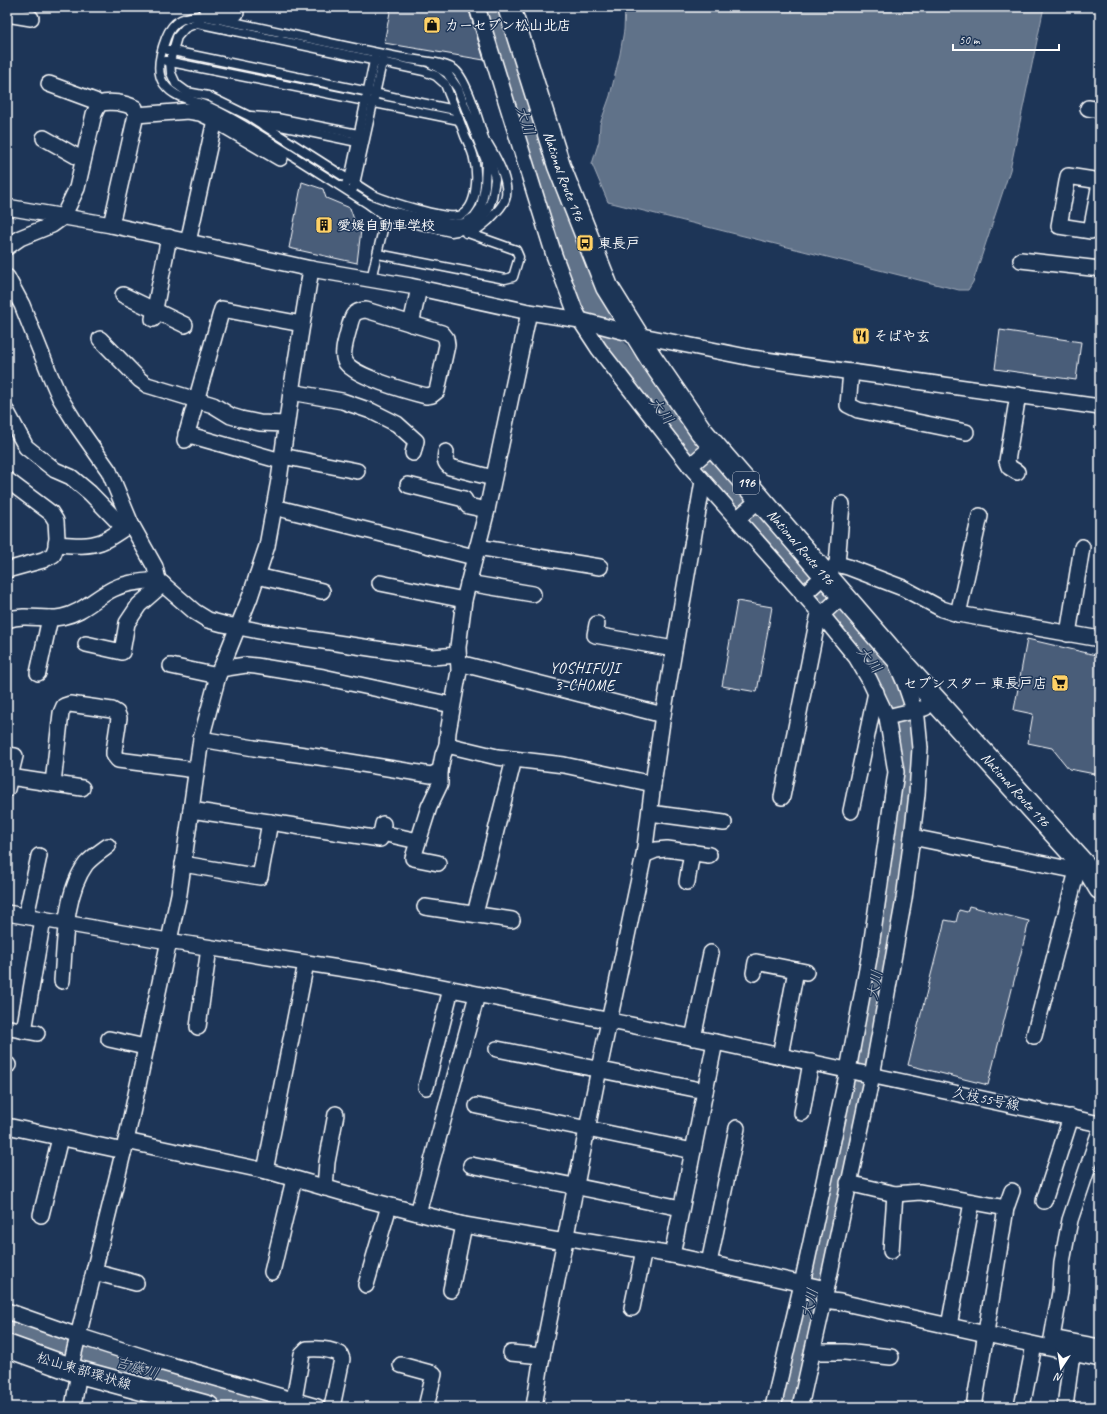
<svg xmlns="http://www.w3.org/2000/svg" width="1107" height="1414" viewBox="0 0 1107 1414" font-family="Caveat,'Klee One',sans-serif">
	<rect width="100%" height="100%" fill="#1d3557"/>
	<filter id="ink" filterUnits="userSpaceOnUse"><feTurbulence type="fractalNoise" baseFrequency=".025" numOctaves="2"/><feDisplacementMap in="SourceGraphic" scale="8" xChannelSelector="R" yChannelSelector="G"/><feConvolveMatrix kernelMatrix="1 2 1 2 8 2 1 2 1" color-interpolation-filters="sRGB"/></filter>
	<g filter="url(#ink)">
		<!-- water -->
		<polygon fill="#617289" stroke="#a0aab8" points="625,7 1044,7 1010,170 973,282 968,290 959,290 608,202 592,164 599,141 600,124 610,96 620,54 624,30"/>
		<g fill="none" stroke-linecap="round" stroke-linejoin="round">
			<!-- river -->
			<g stroke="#617289" stroke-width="25">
				<polyline points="489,7 566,251 612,346 688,446 821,599 882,676 901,729 905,773 893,883 871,1011 819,1264 786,1407"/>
				<polyline points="7,1327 41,1340 205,1390 268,1407"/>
			</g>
		</g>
		<!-- building -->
		<g fill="#4a5d79" stroke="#fff">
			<polygon points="391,7 468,7 484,60 384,43"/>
			<polygon points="302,182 323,189 326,198 350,208 357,228 361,230 357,263 289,248"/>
			<polygon points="1000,330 1081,342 1076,380 995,369"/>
			<polygon points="737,601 772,607 757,692 722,686"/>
			<polygon points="1027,639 1100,656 1100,775 1069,769 1052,748 1028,743 1033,714 1014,710"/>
			<polygon points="969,906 1029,921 988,1085 908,1065 945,920 956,922 959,910 967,912"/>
		</g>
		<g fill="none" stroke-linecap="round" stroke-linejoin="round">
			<defs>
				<g id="service">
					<path d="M197,23L424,71L436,76L445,84C452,102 459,119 465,136C468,143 473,151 474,159C478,174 478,207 461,215C449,221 387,201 373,195L249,116L208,96L187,92L176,84L171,73L170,61L177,37L185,28Z"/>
					<polyline points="168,50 455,110"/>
					<polyline points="166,61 459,120"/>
					<polyline points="251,116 277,118 363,135"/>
					<polyline points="263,125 276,125 362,143"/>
					<polyline points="346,184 349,180 375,56"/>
					<polyline points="353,189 355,184 383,58"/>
					<path d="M367,203L386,217L451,232L468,229L479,220L488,210L492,198L495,179L493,170C486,147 471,86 456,71C449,63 421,61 409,59C341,46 273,30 204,16C186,16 173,19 166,38C161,51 155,72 164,84C176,100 193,99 209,107C233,118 255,132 277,146C307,165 337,184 367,203L389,211L451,224L464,223L474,217L481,207L485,186L486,161L458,89L447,73L430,63"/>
					<path d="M466,233C476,232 482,226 489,220C505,204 511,197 503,174C499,163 494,154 488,144"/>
					<polyline points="378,254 505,279 513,277 519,257 516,250 468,233"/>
					<polyline points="371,279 386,217"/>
				</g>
				<g id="minor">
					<polyline points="206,7 236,13"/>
					<polyline points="477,7 554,255 574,308 580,320 599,349 690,466 821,614 856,657 869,679 887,717 896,772 870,953 848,1070 802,1284 773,1407"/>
					<polyline points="7,14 31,18"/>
					<polyline points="49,84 95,101 99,104"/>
					<polyline points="1088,108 1100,110"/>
					<polyline points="44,138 83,160"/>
					<polyline points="1100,181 1068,176 1059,226 1091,231 1100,183"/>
					<polyline points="7,207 111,225 311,269 410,286 529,312 580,320 637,335 752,358 1100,407"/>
					<polyline points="111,225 136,115 188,111 200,113 215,120 280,158"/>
					<polyline points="188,242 215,120"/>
					<path d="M7,247L20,238L52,225L63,217L77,188L94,114L99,104C110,100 125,103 135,108L136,115"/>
					<polyline points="1021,260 1100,269"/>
					<polyline points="7,277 22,305 50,375 60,398 78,427 109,471 131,524 155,567 158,580"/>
					<polyline points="123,295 185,325"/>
					<path d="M366,310L442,333L446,338L447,345L437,391L432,395L426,396C410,392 351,376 345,361C341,353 347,337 349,328C352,317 352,311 366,310Z"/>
					<polyline points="153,319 169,237"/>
					<polyline points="411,324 419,288"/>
					<polyline points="100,339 140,380 147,385 213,405 231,416 241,419 260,423 286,424"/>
					<polyline points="851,372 848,405 858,410 966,432"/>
					<polyline points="291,392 342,401 371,411 397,424 416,441 413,453"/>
					<polyline points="7,412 26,447 55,470 71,477 90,493 124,528"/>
					<polyline points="186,434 281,461"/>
					<polyline points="185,440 222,309 302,324"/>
					<path d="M446,452C445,459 444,462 450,467L493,478"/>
					<polyline points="282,456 357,471"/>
					<polyline points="690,466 714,445"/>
					<polyline points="1017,472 1009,467 1007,461 1018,395"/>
					<polyline points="7,480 51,513 56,521 57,538 56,547 53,555 43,560 7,570"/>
					<polyline points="408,485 464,499 468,506 487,510"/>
					<polyline points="274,507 474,557"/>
					<polyline points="737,519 760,499"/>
					<path d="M56,544C71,545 87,547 101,542C111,538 122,529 131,524"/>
					<polyline points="477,547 600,567"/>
					<polyline points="837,564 842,504"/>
					<polyline points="257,576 322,591"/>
					<polyline points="380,583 464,600"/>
					<polyline points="468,583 533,594"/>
					<polyline points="803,595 837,564 848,567 903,588 942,609 958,614 1100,639"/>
					<polyline points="958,614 980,516"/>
					<path d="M7,620C28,613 42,621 62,617C82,613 95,598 113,589C127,582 142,582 158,580L195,612L208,620L223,624L264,632L403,653L432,657L458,655"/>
					<polyline points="597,624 595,635 674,649"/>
					<polyline points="1068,634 1082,547"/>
					<polyline points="86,644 122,652 127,623 139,605 163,584"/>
					<polyline points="459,663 663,715"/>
					<polyline points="171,666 218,676"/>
					<polyline points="220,669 246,665 256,666 323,677 452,705"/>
					<polyline points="38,673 50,618"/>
					<polyline points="887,717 925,708"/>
					<polyline points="201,739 254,748 319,757 431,775 440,771"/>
					<polyline points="447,745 497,757 564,765 653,784"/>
					<polyline points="7,755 15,756 7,789"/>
					<polyline points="10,777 82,788"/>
					<polyline points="53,783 61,713 64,706 70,704 112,710 117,713 119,718 114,751 114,755 118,760 196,770"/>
					<polyline points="782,797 818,618 843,595"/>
					<polyline points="191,810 380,839 383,824"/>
					<polyline points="851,811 876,692"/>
					<polyline points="650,813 724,823"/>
					<polyline points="382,833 418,841"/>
					<polyline points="912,837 1093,874"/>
					<polyline points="644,855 656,850 667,849 709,855"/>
					<polyline points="438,863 413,858 429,807 440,784 440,771 443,755 447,745 448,732 459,671 458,647 464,600 487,510 529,312"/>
					<polyline points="183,864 260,877 270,822"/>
					<polyline points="687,882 692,852"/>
					<polyline points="425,907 512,920"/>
					<polyline points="7,913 168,941 377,974 715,1042 1100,1124"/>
					<polyline points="475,914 514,759"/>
					<polyline points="26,916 39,856"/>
					<polyline points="754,973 756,962 806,972"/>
					<path d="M62,981C65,944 64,894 86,864C92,857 101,851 108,846"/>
					<polyline points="198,1027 209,948"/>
					<polyline points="10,1028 37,1033"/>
					<polyline points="24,1031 43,919"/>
					<polyline points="1034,1036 1077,871"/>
					<polyline points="693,1038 711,953"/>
					<polyline points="109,1039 145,1047"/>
					<polyline points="497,1049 705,1091"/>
					<polyline points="780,1056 796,970"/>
					<polyline points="7,1065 8,1065"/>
					<polyline points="426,1087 451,989"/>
					<polyline points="477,1106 693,1151"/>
					<polyline points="802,1113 811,1062"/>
					<polyline points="7,1126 124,1151"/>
					<polyline points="1100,1131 1070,1220 1062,1262 1060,1292 1052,1338 1100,1347"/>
					<polyline points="126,1141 271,1172 368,1200 464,1225 565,1242"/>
					<polyline points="471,1165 681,1208"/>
					<polyline points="265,1171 306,963"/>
					<polyline points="848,1183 895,1194 920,1192 1006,1208"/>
					<polyline points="325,1188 327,1162 336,1114"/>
					<polyline points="1044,1201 1071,1117"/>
					<polyline points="418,1213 477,995"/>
					<polyline points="41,1215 60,1138"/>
					<polyline points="565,1237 672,1255 826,1289"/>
					<polyline points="891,1251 895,1194"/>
					<polyline points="672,1255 715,1042"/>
					<polyline points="709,1263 737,1128"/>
					<polyline points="94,1272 136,1283"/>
					<polyline points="272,1272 294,1179"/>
					<polyline points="366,1285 389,1206"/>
					<polyline points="451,1290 464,1225"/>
					<polyline points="824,1300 840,1302 1100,1359"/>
					<polyline points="632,1308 644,1250"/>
					<polyline points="7,1311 78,1336 153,1360 317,1407"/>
					<polyline points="949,1326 972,1202"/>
					<polyline points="813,1352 845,1352 891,1357"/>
					<polyline points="511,1353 542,1356"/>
					<polyline points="401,1365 434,1374 426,1407"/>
					<polyline points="70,1369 126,1141 179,894 201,739 218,676 250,597 267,546 279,480 291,392 311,269"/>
					<path d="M294,1400L302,1354L307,1349C318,1348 330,1349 340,1354L342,1359L332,1407"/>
					<polyline points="73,1407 79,1372"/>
					<polyline points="534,1407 542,1356 599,1069 644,855 653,784 663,715 703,481"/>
					<polyline points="800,1407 824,1300 872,1076 904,899 912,837 917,794 920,748 917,718 905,683 897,665"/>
					<polyline points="974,1407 1006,1208 1012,1191"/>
					<polyline points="1022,1407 1034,1345"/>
					<polyline points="1065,1407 1072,1353"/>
				</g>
				<polyline id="primary" points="7,1346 79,1372 208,1407"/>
				<g id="trunk">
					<path id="s1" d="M509,7L559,166L607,287L651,358L701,431L889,649L1091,873L1100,888"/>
				</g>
			</defs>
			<!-- service casing -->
			<use href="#service" stroke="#fff" stroke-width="11"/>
			<!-- minor casing -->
			<use href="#minor" stroke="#fff" stroke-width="18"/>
			<!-- primary casing -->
			<use href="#primary" stroke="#fff" stroke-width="25"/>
			<!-- trunk casing -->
			<use href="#trunk" stroke="#fff" stroke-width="25"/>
			<!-- service -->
			<use href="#service" stroke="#1d3557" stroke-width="8"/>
			<!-- minor -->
			<use href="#minor" stroke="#1d3557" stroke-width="15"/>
			<!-- primary -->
			<use href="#primary" stroke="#1d3557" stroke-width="22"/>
			<!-- trunk -->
			<use href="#trunk" stroke="#1d3557" stroke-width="22"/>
		</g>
	</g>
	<!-- icons -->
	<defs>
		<symbol id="shop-square" viewBox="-11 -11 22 22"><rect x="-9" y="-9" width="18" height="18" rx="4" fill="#ffd166" stroke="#1d3557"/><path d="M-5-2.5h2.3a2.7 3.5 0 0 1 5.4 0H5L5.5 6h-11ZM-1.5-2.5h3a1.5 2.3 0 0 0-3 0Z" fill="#111"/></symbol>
		<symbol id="building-square" viewBox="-11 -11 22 22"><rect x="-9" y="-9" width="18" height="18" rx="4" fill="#ffd166" stroke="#1d3557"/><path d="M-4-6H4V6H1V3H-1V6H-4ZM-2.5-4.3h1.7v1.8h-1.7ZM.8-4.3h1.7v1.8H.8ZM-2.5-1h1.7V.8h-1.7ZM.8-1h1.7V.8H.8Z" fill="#111"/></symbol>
		<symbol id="bus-square" viewBox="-11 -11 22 22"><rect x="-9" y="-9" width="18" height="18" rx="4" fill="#ffd166" stroke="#1d3557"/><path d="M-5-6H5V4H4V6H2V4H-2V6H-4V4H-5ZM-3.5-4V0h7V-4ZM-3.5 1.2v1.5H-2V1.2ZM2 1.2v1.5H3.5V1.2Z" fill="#111"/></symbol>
		<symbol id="restaurant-square" viewBox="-11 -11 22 22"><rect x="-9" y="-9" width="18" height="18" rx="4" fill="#ffd166" stroke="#1d3557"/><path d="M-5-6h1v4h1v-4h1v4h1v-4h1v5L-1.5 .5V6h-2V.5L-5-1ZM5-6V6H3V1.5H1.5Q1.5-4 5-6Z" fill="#111"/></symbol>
		<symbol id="supermarket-square" viewBox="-11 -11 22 22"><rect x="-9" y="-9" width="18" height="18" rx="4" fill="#ffd166" stroke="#1d3557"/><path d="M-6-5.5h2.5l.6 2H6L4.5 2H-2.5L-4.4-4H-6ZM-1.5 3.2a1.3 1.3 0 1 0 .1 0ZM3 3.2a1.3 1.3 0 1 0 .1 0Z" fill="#111"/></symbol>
	</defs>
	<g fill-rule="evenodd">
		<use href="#shop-square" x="422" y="15" width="20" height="20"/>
		<use href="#building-square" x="314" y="215" width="20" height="20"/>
		<use href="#bus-square" x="575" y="233" width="20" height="20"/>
		<use href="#restaurant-square" x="851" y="326" width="20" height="20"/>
		<use href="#supermarket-square" x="1050" y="673" width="20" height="20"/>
	</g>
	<g text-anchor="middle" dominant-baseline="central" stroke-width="3" stroke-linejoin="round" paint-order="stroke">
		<!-- shield labels -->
		<rect fill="#1d3557" stroke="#bbc2cd" stroke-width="1" x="733" y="472" width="26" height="22" rx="3"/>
		<g font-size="13" font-weight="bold" fill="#fff">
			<text x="746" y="483">196</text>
		</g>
		<!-- poi labels -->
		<g font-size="14" font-weight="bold" fill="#fff" stroke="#1d3557" text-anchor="start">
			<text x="445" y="25">カーセブン松山北店</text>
			<text x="337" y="225">愛媛自動車学校</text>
			<text x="598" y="243">東長戸</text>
			<text x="874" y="336">そばや玄</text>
			<text x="1047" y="683" text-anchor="end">セブンスター 東長戸店</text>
		</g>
		<!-- street labels -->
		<g font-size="14" fill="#fff" stroke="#1d3557">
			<text stroke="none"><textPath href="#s1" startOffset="178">National Route 196</textPath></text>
			<text stroke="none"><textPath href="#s1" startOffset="622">National Route 196</textPath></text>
			<text stroke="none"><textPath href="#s1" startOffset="946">National Route 196</textPath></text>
			<text transform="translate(986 1099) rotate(12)">久枝55号線</text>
			<text transform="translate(84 1371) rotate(17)">松山東部環状線</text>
		</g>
		<!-- water labels -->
		<g font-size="15" font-style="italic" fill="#b8c0ca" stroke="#1d3557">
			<text transform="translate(525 121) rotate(72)">大川</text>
			<text transform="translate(661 411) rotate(53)">大川</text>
			<text transform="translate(869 660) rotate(52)">大川</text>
			<text transform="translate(875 985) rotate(-80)">大川</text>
			<text transform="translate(810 1303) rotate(-77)">大川</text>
			<text transform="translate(137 1368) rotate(16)">吉藤川</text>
		</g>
		<!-- neighbourhood labels -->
		<g font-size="15" letter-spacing="1" fill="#fff" stroke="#1d3557">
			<text x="585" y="668">YOSHIFUJI<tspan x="585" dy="17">3-CHOME</tspan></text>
		</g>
	</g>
	<!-- margin -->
	<rect width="1107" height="1414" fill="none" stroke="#1d3557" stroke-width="24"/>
	<rect x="12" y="12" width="1083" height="1390" fill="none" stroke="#fff" stroke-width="1.5" filter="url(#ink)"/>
	<!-- north arrow -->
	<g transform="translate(1061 1368) rotate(192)" stroke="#1d3557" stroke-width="3" paint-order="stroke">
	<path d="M0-3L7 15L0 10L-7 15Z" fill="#ffffff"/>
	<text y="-6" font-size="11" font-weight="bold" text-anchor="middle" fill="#ffffff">N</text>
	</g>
	<!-- scale -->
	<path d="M953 44v6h106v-6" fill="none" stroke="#ffffff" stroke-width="2"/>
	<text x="959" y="44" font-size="12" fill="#ffffff" stroke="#1d3557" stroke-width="3" paint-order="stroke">50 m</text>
</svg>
